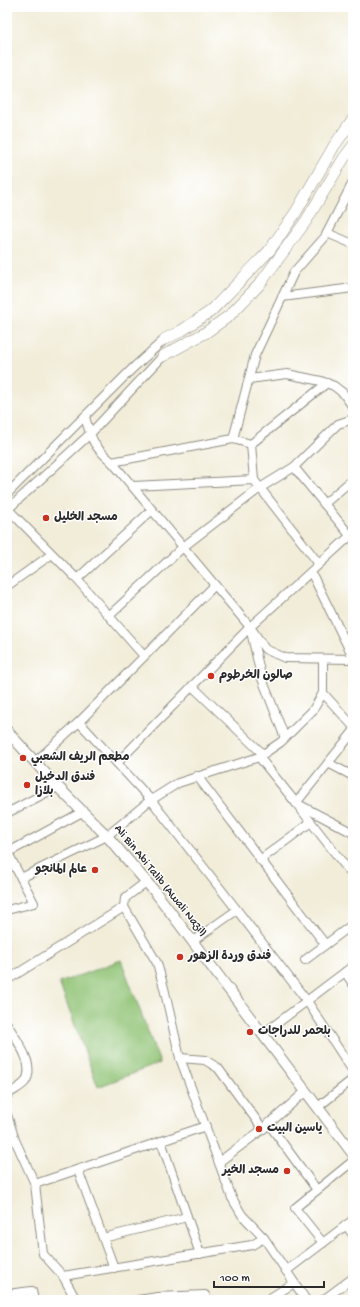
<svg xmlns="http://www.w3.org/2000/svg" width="360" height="1307" viewBox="0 0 360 1307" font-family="'Gochi Hand','Playpen Sans Arabic',sans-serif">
	<rect width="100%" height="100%" fill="#fff"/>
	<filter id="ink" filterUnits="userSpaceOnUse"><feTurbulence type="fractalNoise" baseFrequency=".025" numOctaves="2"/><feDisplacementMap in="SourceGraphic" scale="8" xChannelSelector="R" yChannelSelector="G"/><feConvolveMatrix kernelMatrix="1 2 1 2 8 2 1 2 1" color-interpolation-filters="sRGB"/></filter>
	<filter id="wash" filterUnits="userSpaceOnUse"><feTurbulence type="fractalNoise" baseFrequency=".012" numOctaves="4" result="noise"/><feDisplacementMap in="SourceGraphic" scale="16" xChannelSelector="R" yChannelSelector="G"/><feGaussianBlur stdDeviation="0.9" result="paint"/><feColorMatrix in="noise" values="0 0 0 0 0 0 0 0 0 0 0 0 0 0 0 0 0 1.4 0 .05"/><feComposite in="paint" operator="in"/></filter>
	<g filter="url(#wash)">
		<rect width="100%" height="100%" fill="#f2edd9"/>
		<!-- green -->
		<polygon fill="#90c375" stroke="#5e7750" points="121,960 160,1063 98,1087 59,983"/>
	</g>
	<g filter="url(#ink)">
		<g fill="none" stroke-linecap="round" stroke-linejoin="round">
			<defs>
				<g id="minor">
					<polyline points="327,233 353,244"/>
					<polyline points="282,297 353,288"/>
					<polyline points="249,379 287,374 321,381 334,386 343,393 353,407"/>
					<path d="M85,417C92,441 93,446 112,462L250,627L261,676L285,738"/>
					<polyline points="233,439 255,355 294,272 325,237 353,182"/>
					<polyline points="112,462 233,439 251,444"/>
					<polyline points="294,467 353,539"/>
					<polyline points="133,486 254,480"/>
					<polyline points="7,494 133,368 165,339"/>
					<polyline points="324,504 353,479"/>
					<polyline points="8,509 74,576 144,656"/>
					<polyline points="7,510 90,434 163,356"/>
					<polyline points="319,564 254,480 251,444 327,383"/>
					<polyline points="311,572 353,657"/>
					<polyline points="77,579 152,510"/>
					<polyline points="7,586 52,554"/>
					<polyline points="109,616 183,547 260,488 294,467 338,424 353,419"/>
					<polyline points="253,631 265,649 285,658 353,659"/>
					<polyline points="192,686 263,754"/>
					<polyline points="323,693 353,726"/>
					<polyline points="79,722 151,800 237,910 307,1001 353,1071"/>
					<polyline points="353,732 296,803 353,876"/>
					<polyline points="259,757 296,803 353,833"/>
					<polyline points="35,762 79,722 215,585"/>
					<polyline points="117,763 250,627 350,536"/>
					<polyline points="328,763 353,776"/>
					<polyline points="197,776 325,944"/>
					<polyline points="7,813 57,787"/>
					<polyline points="260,860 311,822"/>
					<polyline points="21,878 107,836 148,802 178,783 259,757 281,742 313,710 323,693 323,659"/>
					<polyline points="124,907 157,963 164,988 180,1058 232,1198 242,1215 264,1238 306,1300"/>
					<polyline points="7,910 34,903 7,851 9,852 82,812"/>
					<polyline points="193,941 237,910"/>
					<polyline points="305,960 353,924"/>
					<polyline points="345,972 353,984"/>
					<polyline points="7,980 124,907 125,898 146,882"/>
					<path d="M7,1024C15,1038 37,1065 25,1082C21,1087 12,1091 7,1095"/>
					<polyline points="263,1034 353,966"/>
					<polyline points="180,1058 205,1060 218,1068 263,1129"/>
					<polyline points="318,1107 353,1079"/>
					<polyline points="7,1115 15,1140 35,1184 43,1254 63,1276 76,1300"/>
					<polyline points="268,1123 317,1190"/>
					<polyline points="161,1141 200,1254"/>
					<polyline points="219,1162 263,1129 306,1091"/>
					<polyline points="78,1170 114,1268"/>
					<polyline points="35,1184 206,1126"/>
					<polyline points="346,1225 353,1235"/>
					<polyline points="103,1238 187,1217"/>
					<polyline points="323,1243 295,1208 353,1161"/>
					<polyline points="286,1271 353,1220"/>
					<polyline points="63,1276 252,1245 264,1238"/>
					<polyline points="7,1294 32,1291 34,1300"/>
					<polyline points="138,1300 158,1297 205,1295 207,1300"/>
					<polyline points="267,1300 294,1283"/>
					<polyline points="323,1300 353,1278"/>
				</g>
				<polyline id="major" points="7,731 55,784 107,836 156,893 353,1154"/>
				<g id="highway">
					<polyline points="165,339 181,331 211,311 269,251 296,212 334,146 353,119"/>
					<polyline points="163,356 205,333 229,316 259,285 306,221 344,158 353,146"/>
				</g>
			</defs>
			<!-- minor casing -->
			<use href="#minor" stroke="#8e8c82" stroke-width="10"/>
			<!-- major casing -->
			<use href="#major" stroke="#8e8c82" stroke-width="12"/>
			<!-- highway casing -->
			<use href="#highway" stroke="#8e8c82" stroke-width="12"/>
			<!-- minor -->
			<use href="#minor" stroke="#fff" stroke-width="8"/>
			<!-- major -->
			<use href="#major" stroke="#fff" stroke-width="10"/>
			<!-- highway -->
			<use href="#highway" stroke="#fff" stroke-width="11"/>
		</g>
	</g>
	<!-- markers -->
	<g fill="#c8321e" stroke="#fff" stroke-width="1.5">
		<circle cx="46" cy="518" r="4"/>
		<circle cx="211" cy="676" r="4"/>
		<circle cx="23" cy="758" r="4"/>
		<circle cx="27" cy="785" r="4"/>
		<circle cx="95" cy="870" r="4"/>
		<circle cx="180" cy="957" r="4"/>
		<circle cx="250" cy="1032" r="4"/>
		<circle cx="259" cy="1129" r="4"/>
		<circle cx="287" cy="1171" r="4"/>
	</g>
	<g text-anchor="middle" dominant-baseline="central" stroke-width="3" stroke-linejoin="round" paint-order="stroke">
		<!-- poi labels -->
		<g font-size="12" font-weight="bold" fill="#2b2b2b" stroke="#fff" text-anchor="start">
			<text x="54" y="518">مسجد الخليل</text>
			<text x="219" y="676">صالون الخرطوم</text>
			<text x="31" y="758">مطعم الريف الشعبي</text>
			<text x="35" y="778">فندق الدخيل<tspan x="35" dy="14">بلازا</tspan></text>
			<text x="87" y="870" text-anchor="end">عالم المانجو</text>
			<text x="188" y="957">فندق وردة الزهور</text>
			<text x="258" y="1032">بلحمر للدراجات</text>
			<text x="267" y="1129">ياسين البيت</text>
			<text x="279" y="1171" text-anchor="end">مسجد الخير</text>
		</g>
		<!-- street labels -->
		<g font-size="12" fill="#2b2b2b" stroke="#fff">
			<text transform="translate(160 881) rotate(51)">Ali Bin Abi Talib (Awali Nazil)</text>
		</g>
	</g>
	<!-- margin -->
	<rect width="360" height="1307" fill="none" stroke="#fff" stroke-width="24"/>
	<!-- scale -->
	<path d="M214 1281v6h110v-6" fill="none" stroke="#2b2b2b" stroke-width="2"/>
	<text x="220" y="1281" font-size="12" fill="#2b2b2b" stroke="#ffffff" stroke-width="3" paint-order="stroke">100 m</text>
</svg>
